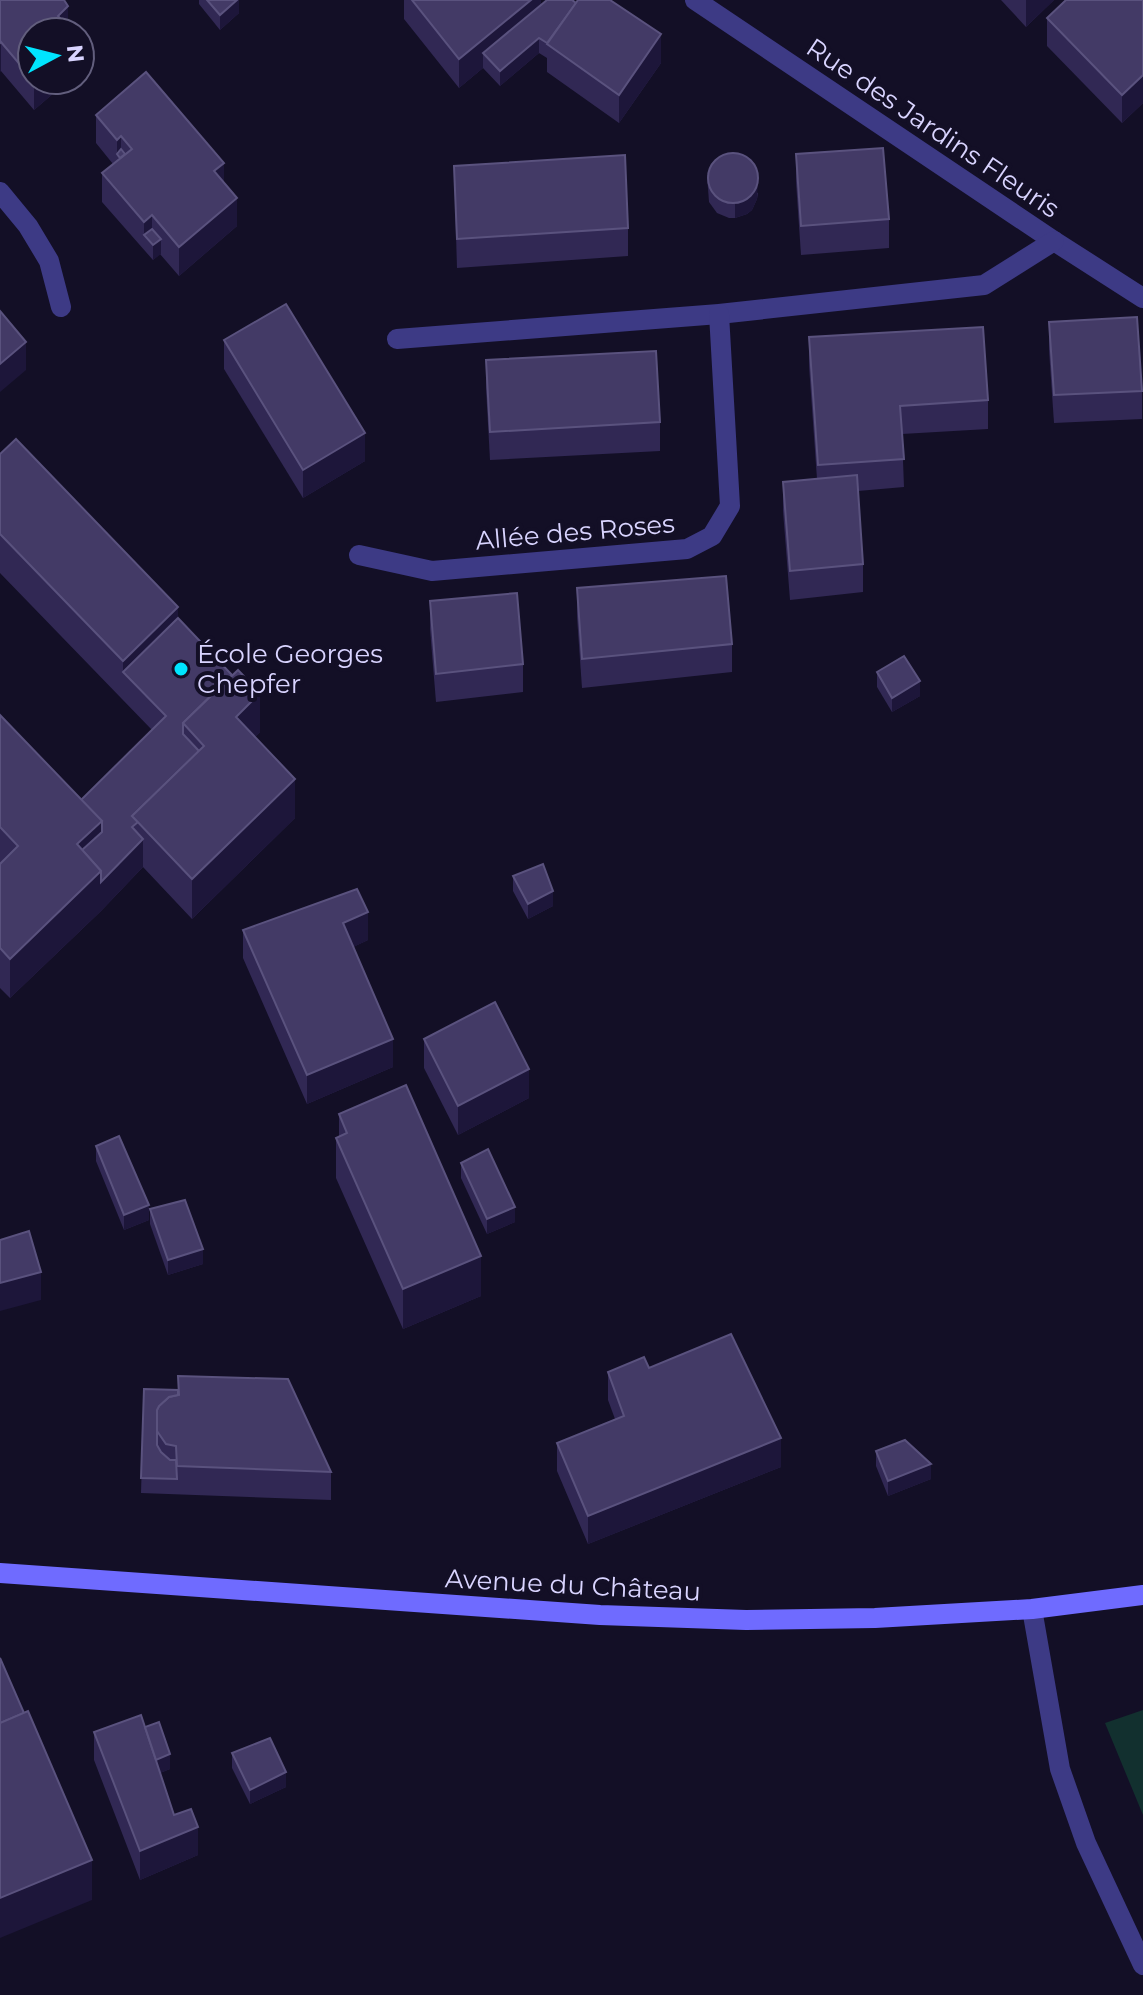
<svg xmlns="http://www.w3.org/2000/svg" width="1143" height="1995" viewBox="0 0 1143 1995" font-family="Montserrat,sans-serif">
	<rect width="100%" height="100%" fill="#130f26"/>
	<!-- green -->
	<polygon fill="#12302f" points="1143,1710 1143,1815 1105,1723"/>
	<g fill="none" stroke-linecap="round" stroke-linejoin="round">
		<!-- street -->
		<g stroke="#3d3a85" stroke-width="20">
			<polyline points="695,0 1054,241 1143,298"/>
			<polyline points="0,192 28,226 49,261 61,307"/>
			<polyline points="397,339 719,314 984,285 1054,241"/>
			<polyline points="359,555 432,571 687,549 712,536 730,506 719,314"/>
			<polyline points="1032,1609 1060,1769 1086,1843 1143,1965"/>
		</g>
		<!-- secondary -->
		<polyline stroke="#6f6bff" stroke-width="20" points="0,1573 600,1615 746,1620 875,1618 1032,1609 1143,1595"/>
	</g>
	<!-- wall -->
	<g fill="#312854">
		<polygon points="0,0 32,32 32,80 69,80 34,110 1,71"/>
		<polygon points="199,0 239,0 239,13 220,30 199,4"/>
		<polygon points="404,0 541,0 541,5 661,63 619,123 547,72 547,58 539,53 500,86 483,68 459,88 404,19"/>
		<polygon points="1001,0 1054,0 1026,27"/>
		<polygon points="1143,0 1143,103 1122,123 1047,46 1047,18"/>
		<polygon points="96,115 224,182 237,226 179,276 160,254 153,260 102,202 102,173 113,164 96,143"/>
		<polygon points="796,154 889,219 889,248 801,255 796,182"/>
		<polygon points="454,166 628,228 628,256 457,268"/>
		<polygon points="707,175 758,193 757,199 752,210 747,214 735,218 729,218 717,213 709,202"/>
		<polygon points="1049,322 1142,391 1142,419 1054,423 1049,350"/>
		<polygon points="809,337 988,400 988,429 902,434 904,487 858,491 863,564 863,592 790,600 783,511 783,482 817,479 809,366"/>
		<polygon points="224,340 365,461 303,498 224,369"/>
		<polygon points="486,360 660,422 660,451 490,460 486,388"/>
		<polygon points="0,454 178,618 260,732 255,737 295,818 192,919 143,867 101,911 10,998 0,988 0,715 81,800 152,730 0,573"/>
		<polygon points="577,588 732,644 732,672 582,688 577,617"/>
		<polygon points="430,601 523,664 523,692 436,702 430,629"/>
		<polygon points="877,672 920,696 892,712 877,687"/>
		<polygon points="513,876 553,906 528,919 513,891"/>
		<polygon points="243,930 368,940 353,947 393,1067 307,1104 243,958"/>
		<polygon points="424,1039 529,1098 458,1135 424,1068"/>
		<polygon points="339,1114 481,1296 403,1329 336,1178 336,1138 339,1137"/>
		<polygon points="96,1146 149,1220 124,1230 96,1161"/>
		<polygon points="461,1163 515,1222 487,1234 461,1178"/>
		<polygon points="150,1209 203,1264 168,1275 150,1224"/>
		<polygon points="649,1368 781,1467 588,1544 557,1471 557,1443 615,1419 608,1400 608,1372"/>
		<polygon points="178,1376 331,1472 331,1500 141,1493 144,1389 178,1390"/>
		<polygon points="876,1451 931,1479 888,1496 876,1466"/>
		<polygon points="145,1727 170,1769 160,1773 174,1815 198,1855 140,1880 94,1760 94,1732"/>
		<polygon points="232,1753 286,1787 250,1804 232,1768"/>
	</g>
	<!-- shaded-wall -->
	<g fill="#1d163a">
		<polygon points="237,0 239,0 239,13 220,30 220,15"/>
		<polygon points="531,0 541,0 541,20 483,53 483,68 459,88 459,59"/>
		<polygon points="1026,0 1054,0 1026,27"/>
		<polygon points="68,6 68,32 58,16"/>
		<polygon points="661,34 661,63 619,123 619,95"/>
		<polygon points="539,38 539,53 500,86 500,71"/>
		<polygon points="1,42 1,71 0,72 0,43"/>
		<polygon points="1143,75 1143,103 1122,123 1122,95"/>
		<polygon points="36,80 69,80 34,110 34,81"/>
		<polygon points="121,136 121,158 117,154 117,140"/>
		<polygon points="224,163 224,192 214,171"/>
		<polygon points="758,178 757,199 752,210 747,214 735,218 735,203"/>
		<polygon points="237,198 237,226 179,276 179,247"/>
		<polygon points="152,215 152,244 144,235 144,222"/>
		<polygon points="161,239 161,254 153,260 153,245"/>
		<polygon points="26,342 26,370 0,392 0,364"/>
		<polygon points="365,433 365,461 303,498 303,470"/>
		<polygon points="178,607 178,647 123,672 123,661"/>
		<polygon points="920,681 920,696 892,712 892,698"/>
		<polygon points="260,693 260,732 236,757 236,717"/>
		<polygon points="295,779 295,818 192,919 192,879"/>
		<polygon points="102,821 102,861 91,871 77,844"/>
		<polygon points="143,839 143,867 101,911 10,998 10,959 101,871"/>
		<polygon points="553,891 553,906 528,919 528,904"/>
		<polygon points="368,912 368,940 343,952 343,923"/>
		<polygon points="393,1039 393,1067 307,1104 307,1075"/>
		<polygon points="529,1069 529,1098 458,1135 458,1106"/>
		<polygon points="149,1205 149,1220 124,1230 124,1215"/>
		<polygon points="515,1207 515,1222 487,1234 487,1219"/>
		<polygon points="203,1249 203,1264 168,1275 168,1260"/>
		<polygon points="481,1256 481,1296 403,1329 403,1289"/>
		<polygon points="41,1272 41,1300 0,1311 0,1283"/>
		<polygon points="781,1438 781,1467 588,1544 588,1516"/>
		<polygon points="931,1464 931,1479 888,1496 888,1481"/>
		<polygon points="170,1754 170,1769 152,1776 152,1761"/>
		<polygon points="286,1772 286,1787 250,1804 250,1790"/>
		<polygon points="198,1827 198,1855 140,1880 140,1851"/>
		<polygon points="92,1860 92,1900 0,1938 0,1898"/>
	</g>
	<!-- building -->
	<g fill="#433a66" stroke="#5a527e" stroke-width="2">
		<polygon points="0,0 64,0 68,6 58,16 72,32 32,32 32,79 1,42 0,43"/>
		<polygon points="207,0 237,0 220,15"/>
		<polygon points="412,0 531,0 459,59"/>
		<polygon points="547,0 572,0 576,3 547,43 539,38 500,71 483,53"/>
		<polygon points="578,0 610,0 661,34 619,95 547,44"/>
		<polygon points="1066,0 1143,0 1143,75 1122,95 1047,18"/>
		<polygon points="146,72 224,163 214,171 237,198 179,247 152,215 144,222 102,173 132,149 121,136 117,140 96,115"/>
		<polygon points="883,148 889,219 801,226 796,154"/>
		<polygon points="121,149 125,154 120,158 117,154"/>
		<circle cx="733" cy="178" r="25"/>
		<polygon points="625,155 628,228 457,239 454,166"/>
		<polygon points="152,229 161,239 153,245 144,235"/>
		<polygon points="286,304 365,433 303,470 224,340"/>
		<polygon points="0,311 26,342 0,364"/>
		<polygon points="1137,317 1142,391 1054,395 1049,322"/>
		<polygon points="983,327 988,400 900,406 904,459 818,465 809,337"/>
		<polygon points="656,351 660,422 490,432 486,360"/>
		<polygon points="16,439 178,607 123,661 0,534 0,454"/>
		<polygon points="857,475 863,564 790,571 783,482"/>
		<polygon points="726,576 732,644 582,659 577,588"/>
		<polygon points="517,593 523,664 436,674 430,601"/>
		<polygon points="178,618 232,675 183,723 183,734 199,751 132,816 138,822 132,827 143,839 101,882 101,871 82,850 102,832 102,821 81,800 166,716 123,672"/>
		<polygon points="904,656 920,681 892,698 877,672"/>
		<polygon points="238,670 260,693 236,717 295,779 192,879 132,816 204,746 183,723"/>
		<polygon points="0,715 102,821 77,844 101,871 10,959 0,948 0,864 18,846 0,827"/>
		<polygon points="543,864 553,891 528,904 513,876"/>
		<polygon points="357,889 368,912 343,923 393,1039 307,1075 243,930"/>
		<polygon points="495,1002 529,1069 458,1106 424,1039"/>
		<polygon points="406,1085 481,1256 403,1289 336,1138 347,1133 339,1114"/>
		<polygon points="119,1136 149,1205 124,1215 96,1146"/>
		<polygon points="488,1149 515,1207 487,1219 461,1163"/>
		<polygon points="185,1200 203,1249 168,1260 150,1209"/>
		<polygon points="29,1231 41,1272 0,1283 0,1240"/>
		<polygon points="731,1334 781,1438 588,1516 557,1443 624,1416 608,1372 644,1357 649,1368"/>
		<polygon points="178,1376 288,1379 331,1472 177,1466 176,1446 166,1444 157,1431 157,1410 159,1406 169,1397 179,1395"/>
		<polygon points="144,1389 178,1390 178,1395 169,1397 159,1406 157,1410 157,1445 161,1452 170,1460 176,1460 177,1479 141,1478"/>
		<polygon points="905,1440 931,1464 888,1481 876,1451"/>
		<polygon points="0,1658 24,1713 0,1723"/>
		<polygon points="28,1711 92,1860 0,1898 0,1723"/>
		<polygon points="141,1715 174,1815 191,1809 198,1827 140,1851 94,1732"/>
		<polygon points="159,1722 170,1754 156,1760 145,1727"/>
		<polygon points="270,1738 286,1772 250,1790 232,1753"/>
	</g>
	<!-- markers -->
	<circle fill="#00e5ff" stroke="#130f26" stroke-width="3" cx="181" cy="669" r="8"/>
	<g text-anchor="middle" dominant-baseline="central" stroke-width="8" stroke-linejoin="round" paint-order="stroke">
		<!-- street labels -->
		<g font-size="26" fill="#d9d4ff" stroke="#130f26">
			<text transform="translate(933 128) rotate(34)">Rue des Jardins Fleuris</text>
			<text transform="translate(575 532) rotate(-5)">Allée des Roses</text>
			<text transform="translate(573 1585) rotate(3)">Avenue du Château</text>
		</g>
		<!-- poi labels -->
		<g font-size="26" fill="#d9d4ff" stroke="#130f26" text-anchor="start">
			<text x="197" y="654">École Georges<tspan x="197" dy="30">Chepfer</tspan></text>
		</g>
	</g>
	<!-- north arrow -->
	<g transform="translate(56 56) rotate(83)"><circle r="38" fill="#130f26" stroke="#625e7d" stroke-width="2"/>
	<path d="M0-6L14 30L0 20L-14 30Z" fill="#00e5ff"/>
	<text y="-12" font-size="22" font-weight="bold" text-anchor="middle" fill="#d9d4ff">N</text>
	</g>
</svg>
